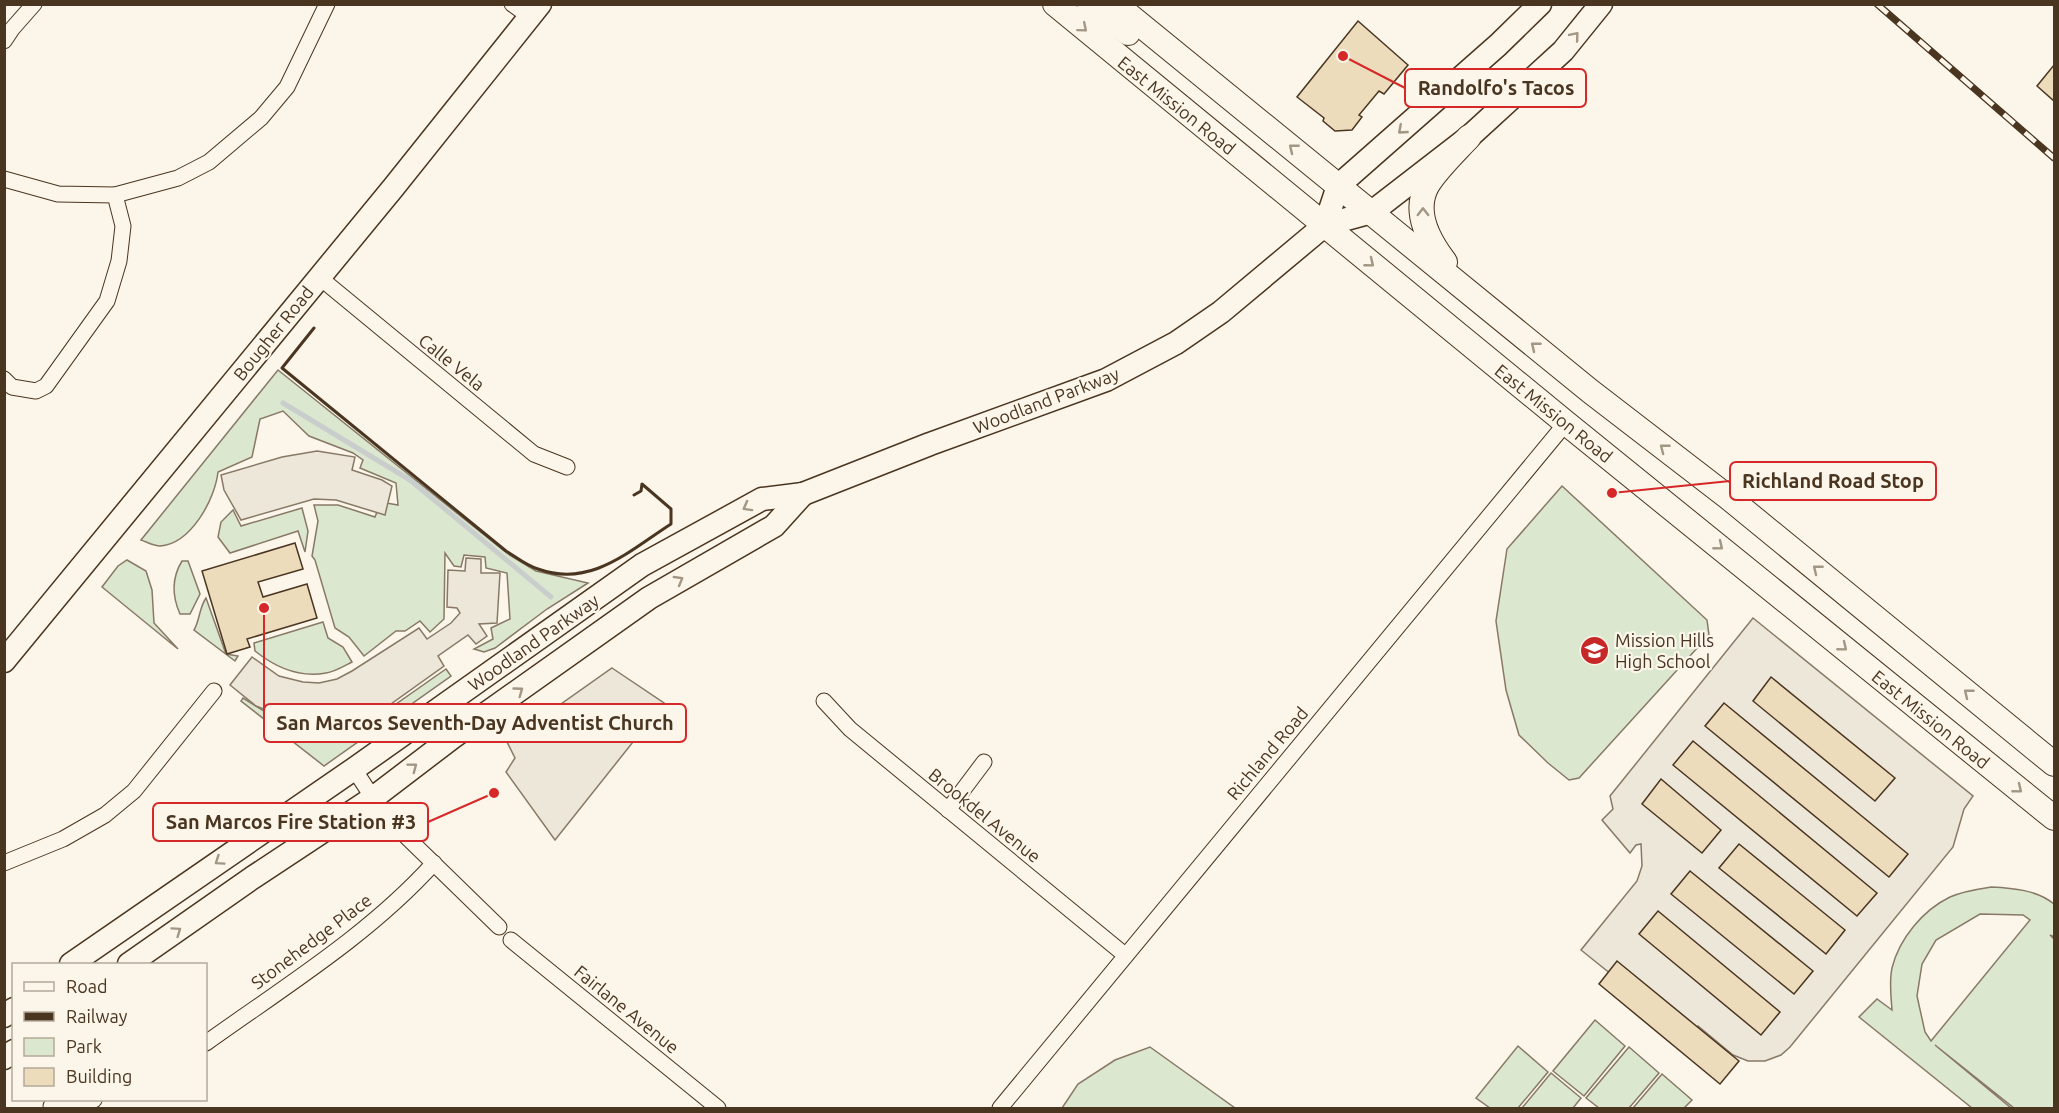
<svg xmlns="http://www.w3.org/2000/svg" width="2059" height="1113" viewBox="0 0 2059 1113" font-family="Ubuntu,sans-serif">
	<rect width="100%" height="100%" fill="#fbf6e9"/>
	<!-- green -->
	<g fill="#dce7d0" stroke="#887966" stroke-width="1.5" fill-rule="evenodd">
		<path d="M278,370L508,554L536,571L588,583L547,609L495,648L484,652L474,649L493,639L491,628L510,619L507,573L486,568L485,557L464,555L461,567L454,566L445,553L444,619L430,632L420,621L405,631H396L364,656L349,637L335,628L315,560L312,556L318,521L314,505H338L375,517L381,502L398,505L396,483L360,468L363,460L353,453L309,436L283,411L260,419L252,457L218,472C215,499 191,544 160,546C154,546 147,542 141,540Z"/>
		<polygon points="1562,486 1707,620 1709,635 1579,778 1569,780 1548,763 1519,735 1506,690 1496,621 1507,549"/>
		<polygon points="302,508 308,531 305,552 298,531 230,553 218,537 221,522 233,510 241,526"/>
		<polygon points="127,560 146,571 152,590 154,623 178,649 102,587 118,566"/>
		<path d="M182,561H188L200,594L190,614H180C172,596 171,579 182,561Z"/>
		<path d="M206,598L226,654L238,656L235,661L194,630C200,620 199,608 206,598Z"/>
		<path d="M323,622L328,638L343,647L352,662C344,666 335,672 326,673C299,678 275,667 255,651L254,643Z"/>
		<polygon points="446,669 451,676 324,766 241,701 243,698 280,721 283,732 331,739 334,728 346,739"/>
		<path d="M1991,887C2013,888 2037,890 2054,904V937L2050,935L2054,939V1108H2014L1935,1045L2011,1108H1972L1859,1017L1877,999L1892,1010C1891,996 1889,982 1892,968C1899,939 1923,910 1950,897C1963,891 1978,889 1991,887ZM1980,914L2023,915L2030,920L1931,1041L1925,1032L1917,996L1922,964L1936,940Z"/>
		<polygon points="1595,1020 1625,1046 1584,1096 1553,1071"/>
		<polygon points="1518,1046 1548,1072 1518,1108 1490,1108 1476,1098"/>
		<polygon points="1150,1047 1235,1108 1062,1108 1078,1084 1115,1060"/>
		<polygon points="1629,1047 1659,1073 1629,1108 1599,1108 1586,1098"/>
		<polygon points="1551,1073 1581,1098 1573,1108 1522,1108"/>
		<polygon points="1662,1074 1692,1100 1684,1108 1633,1108"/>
	</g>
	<!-- parking -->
	<g fill="#ede7d9" stroke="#887966" stroke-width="1.5">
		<polygon points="317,451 355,457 352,470 382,480 392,486 385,515 336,500 314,499 241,520 224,490 221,475 282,457"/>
		<polygon points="466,558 481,559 481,573 500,573 497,623 479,624 487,636 476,644 468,635 438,656 444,666 346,736 332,722 330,736 283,731 284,717 256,706 230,685 252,657 279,676 303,682 319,683 337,679 352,671 419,628 427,639 451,623 460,613 457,608 447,607 448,570 465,571"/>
		<polygon points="1753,618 1973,796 1964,809 1953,847 1790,1047 1781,1055 1765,1061 1748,1061 1733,1055 1698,1026 1688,1036 1581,950 1637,881 1642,866 1641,844 1636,845 1630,853 1602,820 1613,809 1610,796"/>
		<polygon points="612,668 664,703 555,840 506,772 515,758 507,742"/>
	</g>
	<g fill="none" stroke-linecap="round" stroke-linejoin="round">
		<!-- stream -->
		<polyline stroke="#c9cecd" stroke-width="5" points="283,403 410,480 551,597"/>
	</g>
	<!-- building -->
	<g fill="#ecdcbc" stroke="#4a3520" stroke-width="1.5">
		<polygon points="1358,21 1408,65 1384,94 1379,91 1359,115 1362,117 1352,130 1335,131 1323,121 1324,118 1297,97"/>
		<polygon points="2054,65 2054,101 2037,86"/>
		<polygon points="295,543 303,569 258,582 263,597 307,584 317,618 247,639 250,647 227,654 202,571"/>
		<polygon points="1771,677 1895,778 1875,801 1753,701"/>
		<polygon points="1724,703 1908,854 1889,877 1705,726"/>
		<polygon points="1693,741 1877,893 1857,916 1673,765"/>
		<polygon points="1661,779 1721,830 1702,853 1642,804"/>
		<polygon points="1739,844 1845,930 1826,954 1719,868"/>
		<polygon points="1690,871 1813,971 1794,994 1671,894"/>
		<polygon points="1658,911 1780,1012 1761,1035 1639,934"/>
		<polygon points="1617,961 1739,1061 1720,1084 1599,984"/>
	</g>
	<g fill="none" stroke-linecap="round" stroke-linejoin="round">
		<defs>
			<g id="street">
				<polyline points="512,4 530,17"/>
				<polyline points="4,41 12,29 34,4"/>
				<polyline points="4,179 58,194 115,195 178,178 209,162 261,118 287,87 327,4"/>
				<polyline points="319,277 534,454 567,467"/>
				<polyline points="4,379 12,387 36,391 46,386 107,301 119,261 123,226 115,195"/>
				<polyline points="824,701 850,729 1125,955"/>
				<polyline points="354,769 384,815 499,927"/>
				<polyline points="948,810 984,762"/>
				<polyline points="4,863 63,839 105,815 134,791 214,691"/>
				<polyline points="511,940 718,1108"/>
				<path d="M206,1043C284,987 369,935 434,863"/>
				<polyline points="51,1106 74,1105 94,1100"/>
				<polyline points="1000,1108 1566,423"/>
			</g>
			<g id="secondary">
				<polyline points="1325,225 1338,186 1498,45 1540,4"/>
				<polyline points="4,661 393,188 540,4"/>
				<polyline points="71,964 354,769 642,565 762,499 803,494 930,444 1106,380 1176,343 1221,312 1325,225 1372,212 1469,137 1563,51 1601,4"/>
				<polyline points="129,964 252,878 373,798 453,737 649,598 774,526 803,494"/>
				<polyline points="4,1016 14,1009"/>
				<polyline points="4,1058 14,1051"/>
			</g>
			<g id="primary">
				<polyline points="1055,4 1566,423 2054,818"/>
				<polyline points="1089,4 1128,33"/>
				<polyline points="1115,4 1590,391 1729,498 2054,764"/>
				<path d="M1445,262C1428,240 1412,211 1428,184C1438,168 1456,151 1469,137"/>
			</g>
		</defs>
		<!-- street casing -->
		<use href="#street" stroke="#4a3520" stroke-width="17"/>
		<!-- secondary casing -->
		<use href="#secondary" stroke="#4a3520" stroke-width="25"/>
		<!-- primary casing -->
		<use href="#primary" stroke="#4a3520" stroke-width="26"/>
		<!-- street -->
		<use href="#street" stroke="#fbf6e9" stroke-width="15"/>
		<!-- secondary -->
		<use href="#secondary" stroke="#fbf6e9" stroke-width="22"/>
		<!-- primary -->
		<use href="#primary" stroke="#fbf6e9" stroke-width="24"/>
		<defs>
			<polyline id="rail" points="1877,4 2054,158"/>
		</defs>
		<!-- rail casing -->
		<use href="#rail" stroke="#4a3520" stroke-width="7"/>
		<!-- rail -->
		<use href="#rail" stroke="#fbf6e9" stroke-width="4.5" stroke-dasharray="14" stroke-linecap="butt"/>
		<!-- wall -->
		<path stroke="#4a3520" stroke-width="3" d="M314,328L282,368L506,551C516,557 527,566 538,569C591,588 629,551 671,524V509L642,484L641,491L634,495"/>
	</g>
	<!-- one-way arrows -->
	<defs><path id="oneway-chevron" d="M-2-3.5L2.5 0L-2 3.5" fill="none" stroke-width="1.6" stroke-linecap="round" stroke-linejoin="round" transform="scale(1.5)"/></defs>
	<g stroke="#a29684">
		<use href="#oneway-chevron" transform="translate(1083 28) rotate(40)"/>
		<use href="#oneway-chevron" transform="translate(1575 36) rotate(-50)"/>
		<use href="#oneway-chevron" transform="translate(1402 130) rotate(139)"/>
		<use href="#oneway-chevron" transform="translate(1293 148) rotate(-141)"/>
		<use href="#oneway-chevron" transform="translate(1423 212) rotate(-90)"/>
		<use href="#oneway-chevron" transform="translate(1370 263) rotate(39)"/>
		<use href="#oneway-chevron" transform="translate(1535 346) rotate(-141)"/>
		<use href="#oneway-chevron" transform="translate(1664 448) rotate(-142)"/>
		<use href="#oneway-chevron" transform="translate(747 507) rotate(151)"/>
		<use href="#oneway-chevron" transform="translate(1719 546) rotate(39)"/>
		<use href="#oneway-chevron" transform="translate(1817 569) rotate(-141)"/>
		<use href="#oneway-chevron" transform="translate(679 580) rotate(-30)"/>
		<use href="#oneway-chevron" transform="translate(1843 647) rotate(39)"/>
		<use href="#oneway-chevron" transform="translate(519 691) rotate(-36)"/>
		<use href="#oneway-chevron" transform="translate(1968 693) rotate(-141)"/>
		<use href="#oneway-chevron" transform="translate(413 767) rotate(-37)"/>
		<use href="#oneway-chevron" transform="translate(2018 789) rotate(39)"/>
		<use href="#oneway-chevron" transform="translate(219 861) rotate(146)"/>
		<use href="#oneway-chevron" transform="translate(177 931) rotate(-35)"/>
	</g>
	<!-- icons -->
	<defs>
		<symbol id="school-disc" viewBox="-11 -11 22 22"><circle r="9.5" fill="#c62828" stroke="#fbf6e9"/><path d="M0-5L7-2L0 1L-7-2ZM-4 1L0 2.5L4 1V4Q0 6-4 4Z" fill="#fff"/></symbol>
	</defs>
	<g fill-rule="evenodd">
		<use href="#school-disc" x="1578" y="634" width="33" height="33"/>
	</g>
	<g text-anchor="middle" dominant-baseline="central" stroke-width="4.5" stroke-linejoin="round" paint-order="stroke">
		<!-- street labels -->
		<g font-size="18" fill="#4a3520" stroke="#fbf6e9">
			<text transform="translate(1177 105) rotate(39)">East Mission Road</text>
			<text transform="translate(273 333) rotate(-51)">Bougher Road</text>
			<text transform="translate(452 362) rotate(39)">Calle Vela</text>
			<text transform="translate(1046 400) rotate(-21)">Woodland Parkway</text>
			<text transform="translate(1554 413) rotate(39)">East Mission Road</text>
			<text transform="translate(533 642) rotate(-35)">Woodland Parkway</text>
			<text transform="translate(1931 719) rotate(39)">East Mission Road</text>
			<text transform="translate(1267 753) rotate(-50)">Richland Road</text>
			<text transform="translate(985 815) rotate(39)">Brookdel Avenue</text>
			<text transform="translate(311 941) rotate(-37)">Stonehedge Place</text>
			<text transform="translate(627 1009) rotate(39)">Fairlane Avenue</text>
		</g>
		<!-- poi labels -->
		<g font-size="18" fill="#4a3520" stroke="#fbf6e9" text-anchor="start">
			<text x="1615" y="640">Mission Hills<tspan x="1615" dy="21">High School</tspan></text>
		</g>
	</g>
	<!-- callouts -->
	<path fill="none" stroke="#d62828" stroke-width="2" d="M1343 56L1405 88M1612 493L1730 481M264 608L264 723M494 793L428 822"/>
	<g fill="#d62828" stroke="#fbf6e9" stroke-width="2">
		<circle cx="1343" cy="56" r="6"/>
		<circle cx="1612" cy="493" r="6"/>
		<circle cx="264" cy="608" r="6"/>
		<circle cx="494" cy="793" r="6"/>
	</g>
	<g fill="#fbf6e9" stroke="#d62828" stroke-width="2">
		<rect x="1405" y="69" width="181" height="38" rx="6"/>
		<rect x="1730" y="462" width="206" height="38" rx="6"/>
		<rect x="264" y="704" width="422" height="38" rx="6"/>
		<rect x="153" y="803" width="275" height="38" rx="6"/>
	</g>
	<g font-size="20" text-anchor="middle" font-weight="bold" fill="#4a3520">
		<text x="1496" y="95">Randolfo's Tacos</text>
		<text x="1833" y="488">Richland Road Stop</text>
		<text x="475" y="730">San Marcos Seventh-Day Adventist Church</text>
		<text x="291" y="829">San Marcos Fire Station #3</text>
	</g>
	<!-- border -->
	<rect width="2059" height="1113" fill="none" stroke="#4a3520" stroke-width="12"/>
	<!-- legend -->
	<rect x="12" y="963" width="195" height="138" fill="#fbf6e9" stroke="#b4a999" stroke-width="1.5"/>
	<rect x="24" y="982" width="30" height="9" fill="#fbf6e9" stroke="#b4a999" stroke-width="1.5"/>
	<text x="66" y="993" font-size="18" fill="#4a3520">Road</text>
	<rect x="24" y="1012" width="30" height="9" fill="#4a3520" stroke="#b4a999" stroke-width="1.5"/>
	<text x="66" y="1023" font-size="18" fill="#4a3520">Railway</text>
	<rect x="24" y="1038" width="30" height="18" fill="#dce7d0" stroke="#b4a999" stroke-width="1.5"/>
	<text x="66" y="1053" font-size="18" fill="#4a3520">Park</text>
	<rect x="24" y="1068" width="30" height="18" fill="#ecdcbc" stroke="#b4a999" stroke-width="1.5"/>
	<text x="66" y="1083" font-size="18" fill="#4a3520">Building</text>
</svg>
